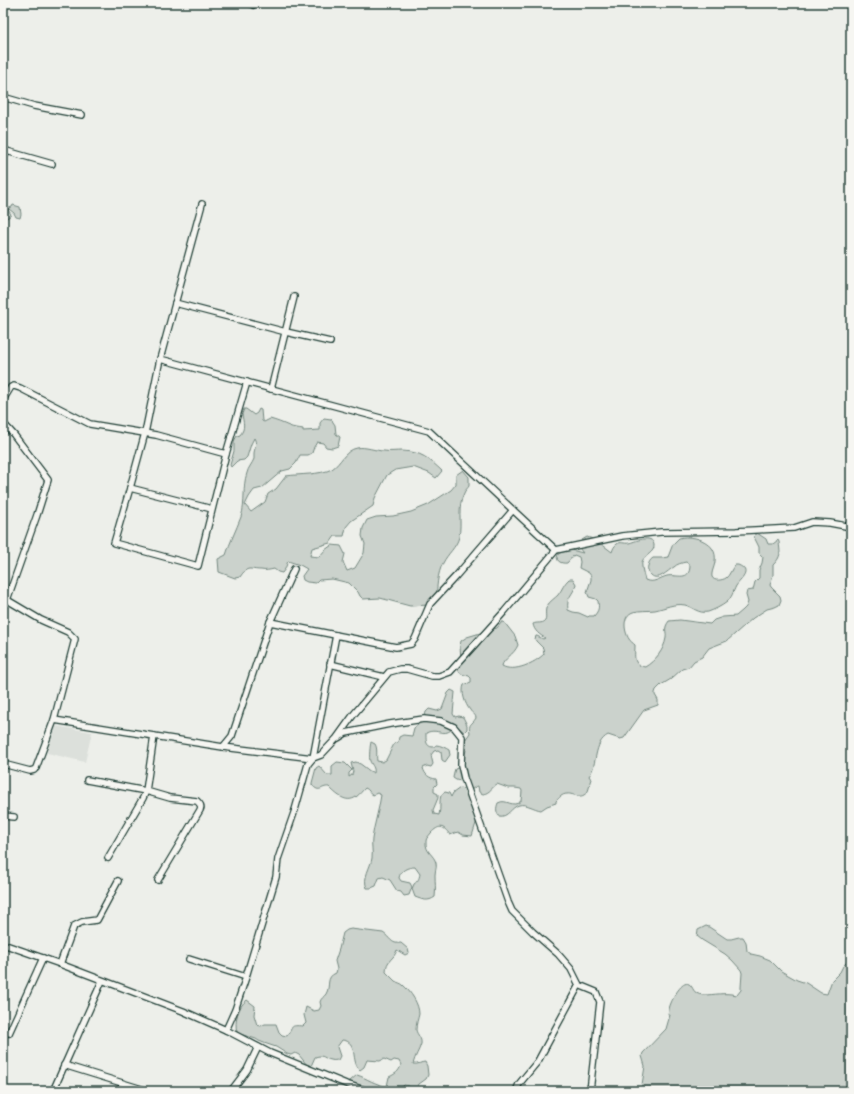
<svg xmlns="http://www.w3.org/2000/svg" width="854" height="1094" viewBox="0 0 854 1094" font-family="Kalam,sans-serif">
	<rect width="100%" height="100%" fill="#edefea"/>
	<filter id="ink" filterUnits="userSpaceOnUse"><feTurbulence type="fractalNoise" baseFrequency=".025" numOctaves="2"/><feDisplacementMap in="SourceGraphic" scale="8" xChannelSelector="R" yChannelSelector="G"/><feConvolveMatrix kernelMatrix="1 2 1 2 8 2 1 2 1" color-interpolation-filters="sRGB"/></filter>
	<g filter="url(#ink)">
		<!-- built -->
		<polygon fill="#dce0db" points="56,726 92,732 85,762 47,753 54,728"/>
		<!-- green -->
		<g fill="#cbd2cc" stroke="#758880">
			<polygon points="13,205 20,207 21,214 20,218 16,217 14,213 9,209 8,210 11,214 10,216 3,220 3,217 5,217 6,209 12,207"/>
			<path d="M244,409H246L254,415L257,413L259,409L261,410L262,421L264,422L270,419C277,421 282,423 289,426C293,428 298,428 303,429V431L320,430V423L324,418L331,419L335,425L336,434L340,437L338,446L332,448L326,447L323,443L317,442L314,447L312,453L308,455H300L296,463L290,469L282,471L262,488L254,490L249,497L245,505L251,512L265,502L268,494L276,489L286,476C299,474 320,475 332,469C341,463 345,450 357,448C365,446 376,451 384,451C390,452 396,451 402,451C422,452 428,458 442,471L436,478L429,473L413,467L395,470L387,475L375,498L373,506L351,521L346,527L344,536H335L330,543L312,548L310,556L319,557L325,550L332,545L341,546L345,554L343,562L347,571L355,568L364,553L365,544L362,536L363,528L367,520L376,517L393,516L411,512L428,505L451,490L456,484V475L463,470L469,477V486C468,488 465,490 464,493C457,507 462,522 459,537C456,548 448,553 443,563C437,574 437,588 436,600L429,605L410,606L380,598L363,599L360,596L358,592L349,583L332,579L319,580L316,583L307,582L303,580L302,576L307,569L300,565L288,561L285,569L282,573L278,572L274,569C270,570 265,571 261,570C249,570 248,565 240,577L235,578L219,572L218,559L226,555C230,542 236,530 241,517C246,503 242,487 247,473C248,468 252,464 254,459C254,457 254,455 254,453C255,447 257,443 254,438L251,444L247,457L244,460L237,461L231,467L230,465L234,451V441L237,436L240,435C246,428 243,422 242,414Z"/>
			<path d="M757,533L766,539L768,544H773L778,540L779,542C780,553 782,556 773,565V575L770,585L771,587L780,596L781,600L779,605L775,607L767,609L753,618L727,641L709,648L702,657L694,661L689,667L682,669L671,679L661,685L656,690L655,693V695L658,700V705L644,710L624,738L620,739L608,735C593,743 598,764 589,776L591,779C589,783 590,787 588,791C581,801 574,793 567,794C562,794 559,798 556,801V803L547,806L541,810C534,809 526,803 519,805C511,807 508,818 499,816C496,812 496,808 498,803C507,798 512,809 521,801L522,791L521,789L515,788H508L497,784C492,787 490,793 483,794L479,792L478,786L475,787L471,790L461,781L456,780L453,778L454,772L455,769L462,766C464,756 468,751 465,740L470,733C468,723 472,725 476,718C475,713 472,714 470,710C465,704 461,692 464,685L471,682V678L469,676L461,674L458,670L461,660L460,646L461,641L467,637L497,628L502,622H504L515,636L518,645C514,655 503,659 502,666C514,673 535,663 544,654L543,648L536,641L535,639L536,636H537L543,639L545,638C540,635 534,631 533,624C537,622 542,624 545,621C547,618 544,611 547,606C549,602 555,598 558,595C562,590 564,583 569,579H573L576,584C573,596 566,596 568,610L573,612L579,613L588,617L589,616H594C599,610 599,608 598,601L596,599L589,597L587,592L591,580V576L589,573L579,568L580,562L579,557L574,555L567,563C560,564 554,560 559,553L571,550L583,553L579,548L578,545L582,540L587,537L596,540L612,552C613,549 614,546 617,544C621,541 624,544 629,543C634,542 652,533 654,545C655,553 644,555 642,562C641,566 644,576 645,580C654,584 659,578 667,576C677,574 690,582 690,565L686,562C681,563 677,564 674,567C667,571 658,582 651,575C648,573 647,569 648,566C649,562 650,560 653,558H662L668,557L673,544L679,538C695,534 718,543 715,561C715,566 711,572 712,577C714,582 723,580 726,578C730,575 731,569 735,565H738C753,571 740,580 736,586C733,592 732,597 727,602C722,606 714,610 708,612C698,614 693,607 685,605C674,603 665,608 655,610C647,611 640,610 633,612C622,616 624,631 629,639C630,641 633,643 635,645C635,656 632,665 645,667C655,661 664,650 666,638C667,631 663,629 669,621L680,620L710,624L714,620L723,617L736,616L743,610L746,607L748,602L746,595L747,591L753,590L755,582L759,578V570L762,563L763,557L759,553V547L754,537L755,534Z"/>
			<path d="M451,690L455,692L453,714L455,717L459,716L463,717L467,725V729L464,732L458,727H454C444,739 438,727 426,733C426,738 425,747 433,747C434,747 435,746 436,745C440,745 446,748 449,750L450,755L445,762L442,760L441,752L438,750L434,751L431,755L433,764L431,767L427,766L423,768C425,775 429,778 436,779L437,784L434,787V792L438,794V798L433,810L434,814L439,815C441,808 439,801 441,795L445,792L449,793L451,797L453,793L460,788L467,790L477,820L472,836L463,835L458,832L450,835C443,825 439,825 431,833C429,836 426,838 426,841C425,853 434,854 436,863C437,867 435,871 435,875C435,882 436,889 435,897C428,902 423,900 415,897L412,889L414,884C418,881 419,879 420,874L415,867C408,867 400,870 399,878L401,881L410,883L412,887L409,895L404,896L401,892L397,891L390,880L383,877L379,878L376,886L371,888H367C362,878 371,867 372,858C373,851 371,845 372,839C374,824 379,810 381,795L377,793L373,795C369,793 369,789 365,788C362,791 360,794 356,797C346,804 336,794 329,787C321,786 320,794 312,785V783L316,768L319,766L327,775H332V766L337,762L345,763L352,770L349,773V777L352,775L353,771L351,763L356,762C363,764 367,771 374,773C375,767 372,766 370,761C369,759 370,745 371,742L375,744C378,749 376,755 377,761L382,762L386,760L394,744L398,742L399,737L403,735L412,736L414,728L424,720L426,712L429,709L437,711L442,709L448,693Z"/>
			<path d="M706,926L709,927L727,939C733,940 737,936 743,937L746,942L747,951L751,954L760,956L770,960L781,971L797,980L806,983L821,993L827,994L832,980L840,972L843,966L847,962L851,960V1091H728C721,1087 712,1085 705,1091H641L645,1066L642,1056L643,1053L666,1029L670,1015H668C669,1011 669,1007 671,1003C673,998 682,980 689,984C694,987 692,994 703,995C714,995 725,992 737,995L741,990V987L742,973L741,970L732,960L725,954L702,940L697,936L698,930Z"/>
			<path d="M351,929L383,933C390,937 391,945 401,943L408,949L409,953L405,955L397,950C394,960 386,959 386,972C389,975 392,978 395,981C398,983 401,983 403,985C411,992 419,1004 419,1014C418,1019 416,1024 416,1030C417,1035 422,1038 421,1044C419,1051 415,1056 413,1064C418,1065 421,1062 425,1062L427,1066L428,1075L426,1079L419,1084L415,1091H409L411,1090L409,1086L404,1085L398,1091H358C353,1089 351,1087 350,1081L357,1075C367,1078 375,1085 387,1086L389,1077C395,1074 399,1072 401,1065L399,1061L394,1060L391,1062L384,1059L380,1061L367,1060L364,1067L360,1070C350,1062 359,1041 342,1040L337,1047L340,1056L338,1060C336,1060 334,1061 331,1060C324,1059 324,1054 315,1057L311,1066L307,1065L299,1055L295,1053L291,1055L287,1054L276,1047L264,1043L259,1041L256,1039L240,1034L237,1032C234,1022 238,1006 247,1000L255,1006L254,1015L257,1025L261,1026L265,1024H276L279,1032L282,1035L287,1036C294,1026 289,1025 303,1026L306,1023L304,1015L306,1007L314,1011L319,1010L321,1006L320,1002C321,998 324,997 326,994C331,986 325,977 336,973L337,969L335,961L339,949L343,933L347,930Z"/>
		</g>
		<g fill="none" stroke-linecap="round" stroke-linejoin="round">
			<defs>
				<g id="street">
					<polyline points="253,5 254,3"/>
					<polyline points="3,97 34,106 82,115"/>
					<polyline points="3,150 52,164"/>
					<polyline points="3,159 7,151"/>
					<polyline points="175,303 286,332 330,342"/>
					<polyline points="160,359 429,431 513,510 456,576 430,604 415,639 411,644 396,647 270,622"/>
					<polyline points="271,389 294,297"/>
					<polyline points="3,400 11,387 14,386 20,388 90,424 156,435 226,454"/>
					<polyline points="3,423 14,435 48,480 37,515 7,600 3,601"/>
					<polyline points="130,488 145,433 160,359 202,204"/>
					<polyline points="212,509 130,488 114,543 198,566 226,454 247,382"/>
					<polyline points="513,510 556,550"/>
					<polyline points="4,598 41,620 68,632 75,639 54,720"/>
					<polyline points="330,664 384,677"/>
					<polyline points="338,738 346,733 390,724 424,719 441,721 454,727 462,737 461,765 464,778 508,902 512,911 533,932 558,954 571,969 579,985 596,992 600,1002 590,1091"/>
					<polyline points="223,747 232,736 270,622 294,569"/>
					<polyline points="3,764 30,771 34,770 36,768 54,720 223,747 313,758 321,755 336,739 354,714 389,672 400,669 407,669 432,676 439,676 450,672 504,612 556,550 622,536 661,532 736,531 794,528 812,522 830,523 851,527"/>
					<path d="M87,780L146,791L170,798L197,801C200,804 202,806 200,810L158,880"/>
					<polyline points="3,816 14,817"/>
					<polyline points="108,858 143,798 146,791 154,736"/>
					<polyline points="3,944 60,964 183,1011 226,1030 270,1053 346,1084 368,1091"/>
					<polyline points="189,959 246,977"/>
					<polyline points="60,964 74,926 82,922 97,920 118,881"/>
					<polyline points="226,1030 235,1010 245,980 276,877 278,859 295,810 308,764 313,758 336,635"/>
					<polyline points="9,1033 43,958"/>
					<polyline points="64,1065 148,1091"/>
					<polyline points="53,1091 102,981"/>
					<polyline points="231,1091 247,1070 258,1047"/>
					<polyline points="516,1091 519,1084 538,1061 579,985"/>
				</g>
			</defs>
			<!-- street casing -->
			<use href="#street" stroke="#1f3d34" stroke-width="8"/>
			<!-- street -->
			<use href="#street" stroke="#f6f6f2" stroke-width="5.5"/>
		</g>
	</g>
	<!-- margin -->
	<rect width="854" height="1094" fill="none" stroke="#f6f6f2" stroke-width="16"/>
	<rect x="8" y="8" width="838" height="1078" fill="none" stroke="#1f3d34" stroke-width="1.5" filter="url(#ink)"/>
</svg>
